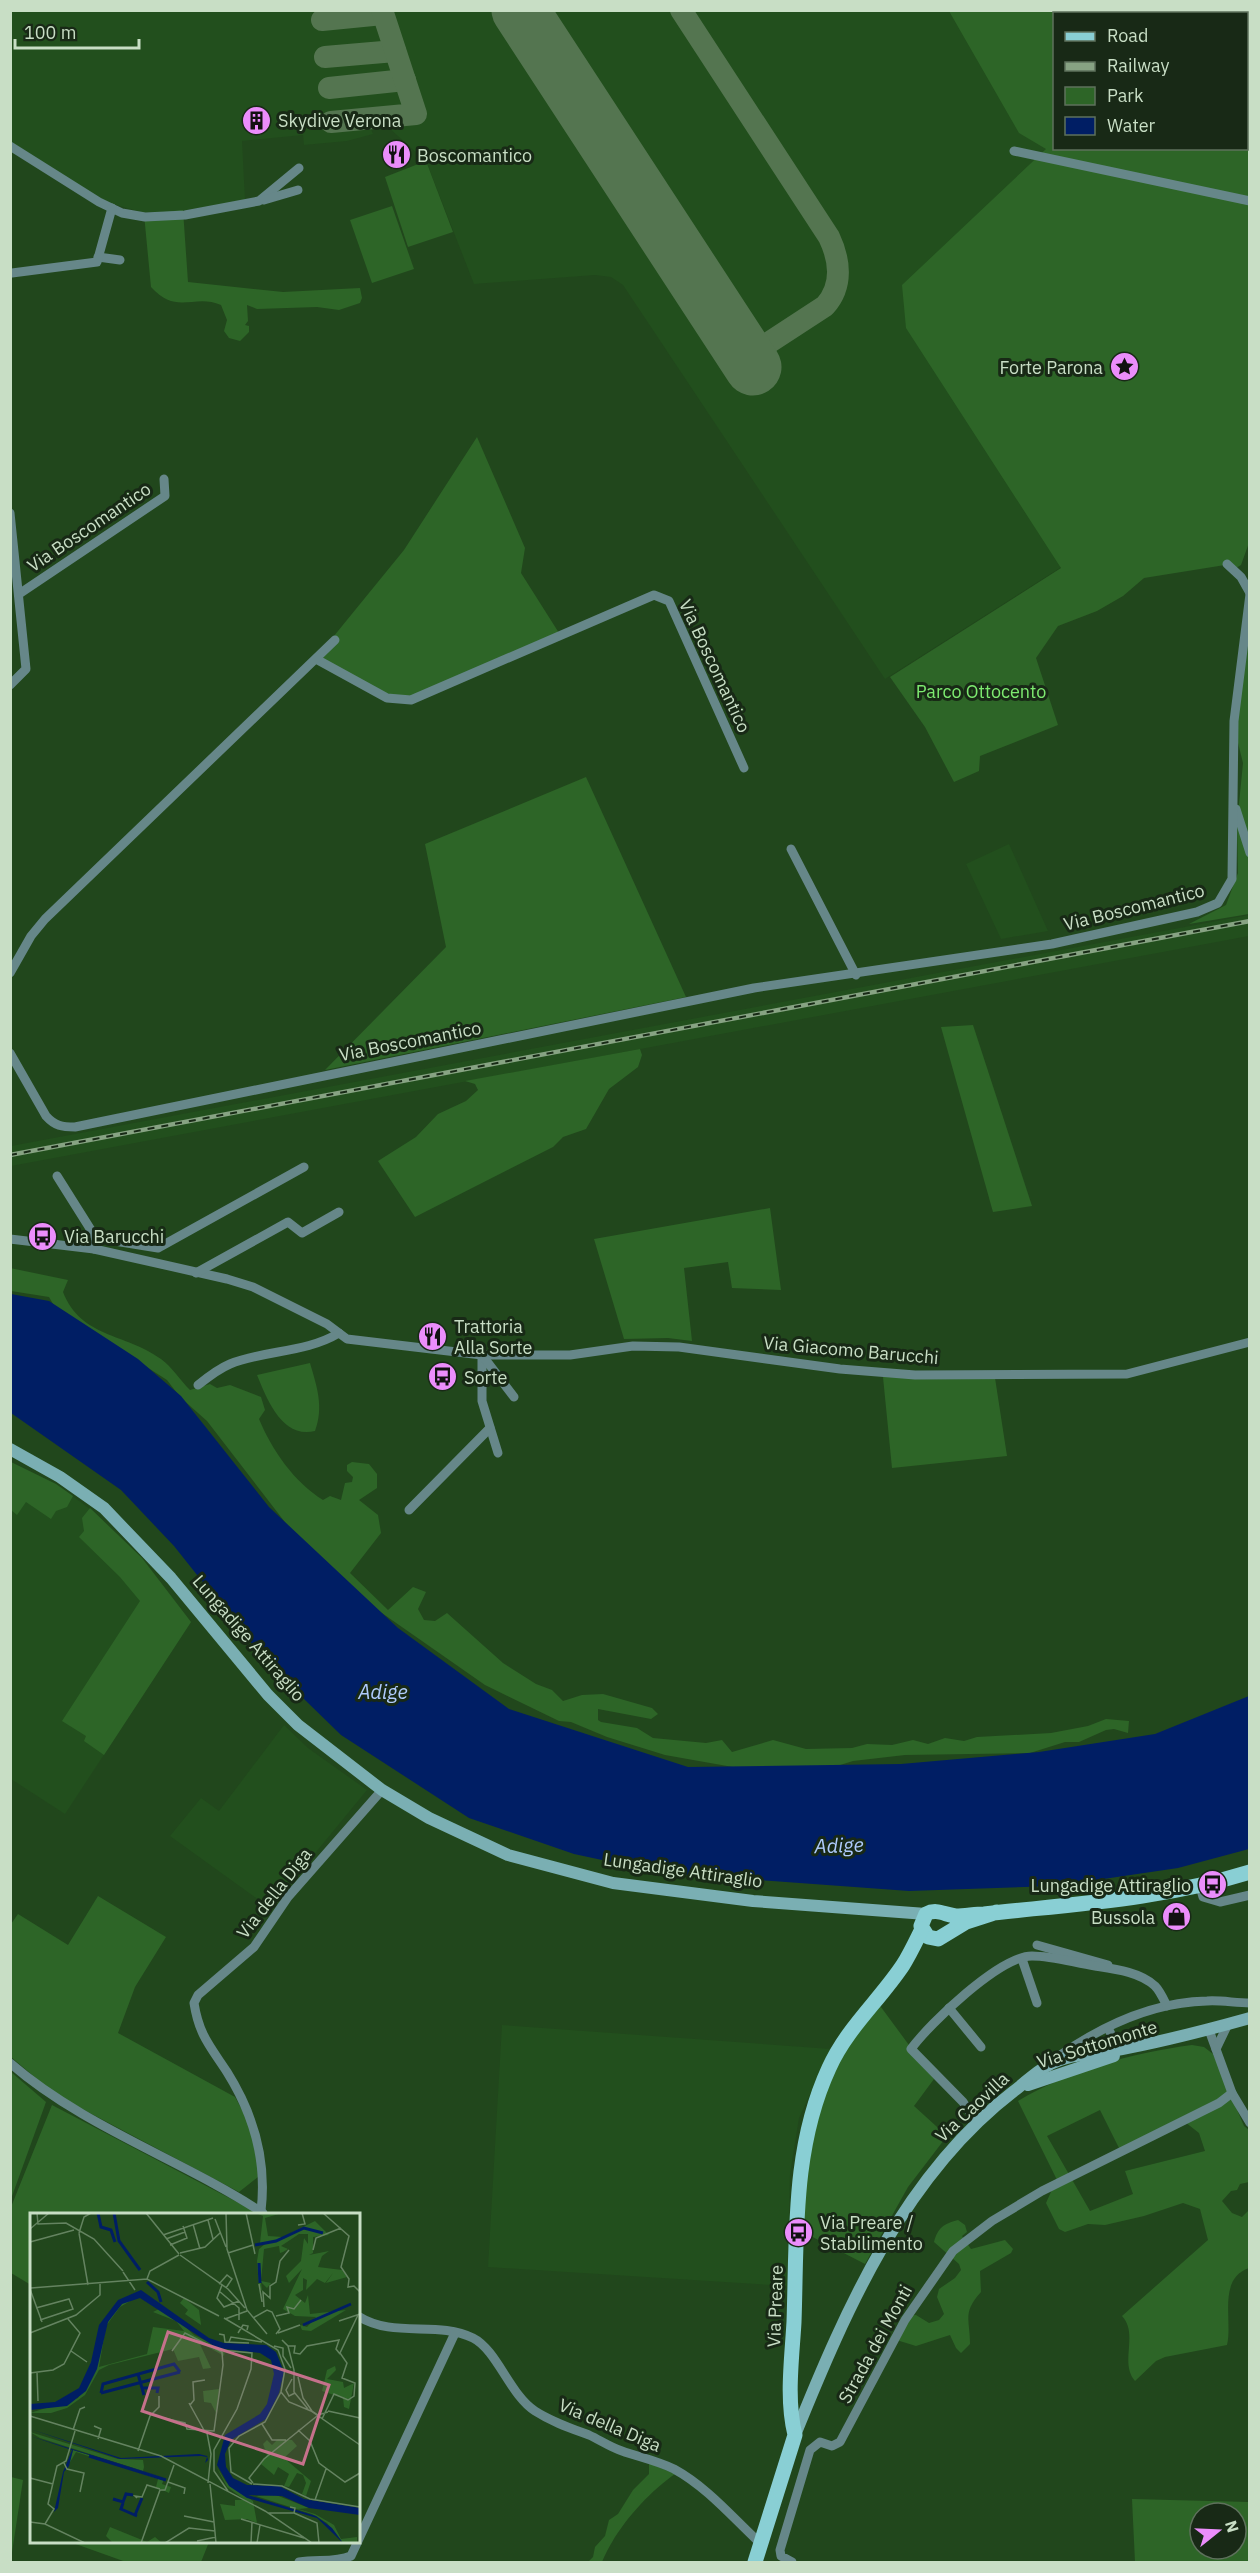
<svg xmlns="http://www.w3.org/2000/svg" width="1260" height="2573" viewBox="0 0 1260 2573" font-family="'IBM Plex Sans',sans-serif">
	<rect width="100%" height="100%" fill="#21471c"/>
	<!-- built -->
	<g fill="#224f1d">
		<polygon points="10,11 1068,11 1054,14 1063,566 885,679 623,285 611,277 595,275 474,284 426,161 389,128 371,129 373,134 347,141 304,145 303,135 242,141 245,200 175,212 141,212 106,202 11,142"/>
		<polygon points="1009,844 1048,931 1001,939 966,864"/>
		<polygon points="1249,915 1249,936 11,1166 11,1146"/>
		<polygon points="10,1462 56,1484 94,1512 142,1558 191,1622 65,1814 11,1779"/>
		<polygon points="284,1725 308,1748 367,1790 270,1908 170,1836 201,1798 219,1811"/>
		<polygon points="502,2025 831,2049 799,2118 790,2174 787,2286 488,2267"/>
	</g>
	<!-- green -->
	<g fill="#2d6527" fill-rule="evenodd">
		<path d="M949,11H1249L1250,540L1241,565L1231,571L1225,565L1144,578L1123,596L1097,611L1058,626L1036,658L1058,725L980,756L979,771L954,782L925,727L890,677L1061,568L906,328L902,285L1046,149L1019,133ZM1054,14H1246V148H1054Z"/>
		<polygon points="426,161 453,232 408,247 385,177"/>
		<polygon points="392,206 414,269 372,283 350,220"/>
		<path d="M183,210L188,282L283,292L360,288L362,298L360,303L339,310L317,307L257,309L247,305L248,321L245,325L249,326V332L240,341L229,338L224,331L227,320L221,305C194,293 177,316 151,287L144,214Z"/>
		<polygon points="477,437 525,548 521,573 559,633 410,699 385,693 316,658 404,550"/>
		<polygon points="1249,606 1249,914 1189,924 1226,905 1238,873 1237,824 1243,763 1238,743 1238,707"/>
		<polygon points="586,777 686,997 325,1070 446,947 425,844"/>
		<polygon points="973,1025 1032,1206 993,1212 941,1027"/>
		<polygon points="640,1049 642,1055 638,1067 609,1089 586,1129 563,1137 553,1147 415,1217 378,1161 416,1137 438,1114 466,1101 478,1090 475,1084 465,1081"/>
		<polygon points="770,1208 781,1290 732,1288 728,1262 684,1268 692,1341 668,1338 624,1339 594,1239"/>
		<path d="M10,1268L68,1280L63,1292C81,1338 125,1333 161,1359C172,1367 180,1380 190,1390L210,1384L217,1388L230,1385L261,1397L265,1410L259,1419C272,1450 294,1482 323,1500L330,1496L341,1500L345,1483L352,1482L353,1477L347,1471V1465L352,1462L369,1464L377,1474V1488L359,1500L378,1515L381,1533L350,1573L388,1610L413,1587L426,1592L418,1609L424,1620L435,1621L447,1613L503,1663L536,1684L552,1690L563,1701L582,1695L603,1694L652,1708L658,1714L651,1719L598,1709V1720L601,1722L637,1728L653,1738L706,1743L722,1740L732,1752L773,1740L806,1749L852,1748L867,1744L892,1745L913,1740L928,1744L945,1738L964,1741L977,1737L1051,1733L1088,1726L1106,1719L1129,1721L1128,1733L1114,1729L1106,1730L1079,1742H1065L1030,1753L905,1755L853,1761L837,1766L744,1769L665,1755L607,1737L571,1722L559,1721L485,1685L379,1611L291,1530L207,1421L180,1397L167,1380L56,1309L49,1297L11,1291Z"/>
		<path d="M310,1363C317,1387 324,1407 315,1431C282,1439 267,1399 257,1375Z"/>
		<polygon points="883,1377 995,1378 1007,1456 892,1468"/>
		<polygon points="11,1462 56,1484 73,1496 67,1507 56,1511 51,1519 26,1502 17,1515 11,1510"/>
		<polygon points="90,1508 142,1558 191,1622 104,1755 84,1741 86,1736 62,1721 140,1601 120,1577 79,1537 84,1531 82,1518"/>
		<polygon points="98,1896 166,1937 135,1987 118,2033 235,2097 254,2132 258,2177 239,2192 56,2095 11,2057 11,1924 18,1914 68,1945"/>
		<path d="M878,2003L934,2079L914,2106L947,2136L908,2187L865,2264L801,2231C804,2184 808,2135 825,2090C837,2058 858,2030 878,2003Z"/>
		<path d="M1192,2045L1204,2047L1213,2054L1244,2126L1250,2131L1249,2182L1240,2184L1237,2190L1231,2191L1222,2201L1232,2213L1242,2217L1250,2209L1249,2268C1217,2279 1233,2321 1227,2345L1165,2357L1156,2361L1135,2381C1119,2363 1139,2334 1122,2316L1208,2240L1200,2209L1183,2203L1144,2216L1105,2225L1088,2224L1065,2232L1059,2229L1046,2203L1055,2183L1058,2182L1018,2101C1070,2070 1132,2053 1192,2045ZM1100,2110L1121,2152L1185,2122L1199,2133L1205,2151L1125,2171L1133,2194L1090,2211L1047,2136Z"/>
		<polygon points="11,2072 46,2102 11,2199"/>
		<polygon points="52,2105 260,2214 32,2214 31,2285 11,2273 11,2207"/>
		<path d="M958,2220L965,2225L967,2232L962,2236L971,2249L1005,2240L1013,2249L1011,2253L980,2271L981,2292C962,2313 970,2319 970,2344L961,2353L956,2348L950,2335L916,2346L890,2338L906,2316L916,2315L929,2323L939,2320L944,2314L937,2297L939,2289L955,2278L961,2270L959,2264L934,2242C938,2228 943,2224 958,2220Z"/>
		<path d="M649,2463L675,2474C646,2494 615,2530 602,2562H588L593,2557L595,2547L605,2536L609,2520L618,2514L633,2490L649,2474Z"/>
		<polygon points="11,2477 23,2480 11,2559 10,2477"/>
		<path d="M1132,2499L1249,2502V2562H1135ZM1200,2513H1236V2549H1200Z"/>
		<polygon points="70,2542 209,2542 201,2562 126,2562"/>
	</g>
	<!-- water -->
	<polygon fill="#001e64" points="11,1294 49,1301 138,1359 181,1396 269,1507 398,1628 509,1709 688,1767 901,1764 1039,1752 1155,1734 1249,1696 1249,1849 1178,1868 1056,1886 909,1891 663,1873 574,1854 469,1818 341,1735 268,1664 174,1546 121,1490 11,1413"/>
	<g fill="none" stroke-linecap="round" stroke-linejoin="round">
		<!-- taxiway -->
		<g stroke="#547550" stroke-width="22">
			<path d="M681,10L829,237C840,260 843,286 825,306L747,357"/>
			<polyline points="322,20 383,14"/>
			<polyline points="325,57 395,51"/>
			<polyline points="329,88 405,80"/>
			<polyline points="331,122 416,114 382,10"/>
		</g>
		<!-- runway -->
		<polyline stroke="#547550" stroke-width="57" points="520,10 753,367"/>
		<!-- street -->
		<g stroke="#668789" stroke-width="9">
			<polyline points="10,146 99,202 122,213 145,217 185,215 259,201 299,168"/>
			<polyline points="1014,151 1250,201"/>
			<polyline points="264,200 298,190"/>
			<polyline points="98,257 120,260"/>
			<polyline points="12,273 97,262 112,208"/>
			<polyline points="10,513 26,669 10,685"/>
			<polyline points="1227,564 1241,577 1250,593"/>
			<polyline points="19,594 165,496 164,479"/>
			<polyline points="316,659 387,698 411,700 654,595 669,601 744,768"/>
			<polyline points="1236,809 1250,853"/>
			<polyline points="791,849 856,975"/>
			<polyline points="10,973 31,936 45,919 335,640"/>
			<path d="M10,1053L46,1116C55,1126 62,1127 75,1127L754,988L1052,944L1197,912L1218,903L1232,879L1234,721L1250,594"/>
			<polyline points="57,1176 96,1238"/>
			<polyline points="10,1239 94,1249 227,1279 253,1287 327,1324 347,1339 482,1355 570,1355 633,1346 679,1347 840,1369 915,1375 1127,1374 1250,1342"/>
			<polyline points="94,1249 96,1238 158,1248 304,1167"/>
			<polyline points="196,1273 288,1222 302,1233 339,1212"/>
			<polyline points="482,1355 482,1401 498,1453"/>
			<polyline points="482,1355 514,1397"/>
			<path d="M198,1385C208,1377 218,1369 230,1364C265,1350 306,1353 339,1333"/>
			<polyline points="409,1510 490,1428"/>
			<polyline points="1200,1886 1203,1897 1220,1902 1250,1895"/>
			<polyline points="1037,1945 1108,1965"/>
			<polyline points="1022,1959 1037,2003"/>
			<polyline points="949,2008 981,2047"/>
			<polyline points="1108,2028 1119,2050"/>
			<polyline points="1209,2030 1232,2093 1250,2123"/>
			<polyline points="1216,2049 1228,2024"/>
			<path d="M1056,2058C1100,2027 1153,2002 1207,2001C1221,2000 1235,2003 1250,2003"/>
			<path d="M10,2063C85,2128 181,2159 263,2213"/>
			<path d="M976,2122L963,2102L911,2049C930,2023 1000,1956 1032,1956C1053,1956 1075,1963 1095,1966C1115,1969 1140,1972 1155,1986C1160,1991 1164,2000 1167,2006"/>
			<path d="M261,2211C267,2161 254,2115 227,2072C210,2046 199,2035 194,2003L198,1995L254,1947L288,1897L382,1790"/>
			<path d="M358,2316C394,2339 437,2320 473,2338C497,2350 510,2395 535,2411C552,2422 570,2428 589,2435C600,2440 610,2447 622,2451C639,2457 658,2461 674,2469C707,2487 733,2518 760,2543"/>
			<path d="M299,2562C318,2559 334,2563 351,2556L455,2333"/>
			<polyline points="792,2562 781,2556 780,2550 810,2450 820,2442 832,2446 840,2442 905,2320 953,2251 992,2221 1042,2191 1219,2103 1232,2093"/>
		</g>
		<!-- secondary -->
		<g stroke="#7aafb3" stroke-width="12">
			<polyline points="10,1449 60,1477 104,1508 171,1578 268,1695 298,1725 382,1790 429,1818 508,1855 613,1883 753,1901 926,1914"/>
			<polyline points="1028,2085 1114,2056"/>
			<path d="M795,2435C846,2309 904,2175 1014,2091C1025,2083 1035,2072 1047,2066C1069,2053 1097,2054 1122,2049C1165,2041 1207,2030 1250,2018"/>
		</g>
		<!-- primary -->
		<g stroke="#89cfd4" stroke-width="15">
			<path d="M997,1912L966,1922L938,1939L928,1937L921,1926L926,1914C937,1908 945,1915 956,1916C965,1916 975,1914 984,1914C1074,1904 1163,1899 1250,1872"/>
			<path d="M755,2562L795,2435C786,2399 792,2358 794,2322C797,2236 792,2148 829,2068C847,2028 879,2001 903,1965C910,1954 916,1941 922,1929"/>
		</g>
		<defs>
			<polyline id="rail" points="10,1155 1250,921"/>
		</defs>
		<!-- rail casing -->
		<use href="#rail" stroke="#87a383" stroke-width="4.5"/>
		<!-- rail -->
		<use href="#rail" stroke="#182916" stroke-width="2" stroke-dasharray="7" stroke-linecap="butt"/>
	</g>
	<!-- icons -->
	<defs>
		<symbol id="building-disc" viewBox="-11 -11 22 22"><circle r="9.5" fill="#eb8dfb" stroke="#182916"/><path d="M-4-6H4V6H1V3H-1V6H-4ZM-2.5-4.3h1.7v1.8h-1.7ZM.8-4.3h1.7v1.8H.8ZM-2.5-1h1.7V.8h-1.7ZM.8-1h1.7V.8H.8Z" fill="#111"/></symbol>
		<symbol id="restaurant-disc" viewBox="-11 -11 22 22"><circle r="9.5" fill="#eb8dfb" stroke="#182916"/><path d="M-5-6h1v4h1v-4h1v4h1v-4h1v5L-1.5 .5V6h-2V.5L-5-1ZM5-6V6H3V1.5H1.5Q1.5-4 5-6Z" fill="#111"/></symbol>
		<symbol id="sight-disc" viewBox="-11 -11 22 22"><circle r="9.5" fill="#eb8dfb" stroke="#182916"/><path d="M0-6L1.8-2.2L6-1.7L2.9 1.2L3.7 5.4L0 3.3L-3.7 5.4L-2.9 1.2L-6-1.7L-1.8-2.2Z" fill="#111"/></symbol>
		<symbol id="bus-disc" viewBox="-11 -11 22 22"><circle r="9.5" fill="#eb8dfb" stroke="#182916"/><path d="M-5-6H5V4H4V6H2V4H-2V6H-4V4H-5ZM-3.5-4V0h7V-4ZM-3.5 1.2v1.5H-2V1.2ZM2 1.2v1.5H3.5V1.2Z" fill="#111"/></symbol>
		<symbol id="shop-disc" viewBox="-11 -11 22 22"><circle r="9.5" fill="#eb8dfb" stroke="#182916"/><path d="M-5-2.5h2.3a2.7 3.5 0 0 1 5.4 0H5L5.5 6h-11ZM-1.5-2.5h3a1.5 2.3 0 0 0-3 0Z" fill="#111"/></symbol>
	</defs>
	<g fill-rule="evenodd">
		<use href="#building-disc" x="240" y="104" width="33" height="33"/>
		<use href="#restaurant-disc" x="380" y="138" width="33" height="33"/>
		<use href="#sight-disc" x="1108" y="350" width="33" height="33"/>
		<use href="#bus-disc" x="26" y="1220" width="33" height="33"/>
		<use href="#restaurant-disc" x="416" y="1320" width="33" height="33"/>
		<use href="#bus-disc" x="426" y="1360" width="33" height="33"/>
		<use href="#bus-disc" x="1196" y="1868" width="33" height="33"/>
		<use href="#shop-disc" x="1160" y="1900" width="33" height="33"/>
		<use href="#bus-disc" x="782" y="2216" width="33" height="33"/>
	</g>
	<g text-anchor="middle" dominant-baseline="central" stroke-width="6" stroke-linejoin="round" paint-order="stroke">
		<!-- poi labels -->
		<g font-size="18" fill="#c8dec5" stroke="#182916" text-anchor="start">
			<text x="278" y="120">Skydive Verona</text>
			<text x="417" y="155">Boscomantico</text>
			<text x="1103" y="367" text-anchor="end">Forte Parona</text>
			<text x="64" y="1236">Via Barucchi</text>
			<text x="454" y="1326">Trattoria<tspan x="454" dy="21">Alla Sorte</tspan></text>
			<text x="464" y="1377">Sorte</text>
			<text x="1191" y="1885" text-anchor="end">Lungadige Attiraglio</text>
			<text x="1155" y="1917" text-anchor="end">Bussola</text>
			<text x="820" y="2222">Via Preare /<tspan x="820" dy="21">Stabilimento</tspan></text>
		</g>
		<!-- street labels -->
		<g font-size="18" fill="#c8dec5" stroke="#182916">
			<text transform="translate(89 527) rotate(-34)">Via Boscomantico</text>
			<text transform="translate(715 666) rotate(65)">Via Boscomantico</text>
			<text transform="translate(1134 907) rotate(-14)">Via Boscomantico</text>
			<text transform="translate(410 1041) rotate(-11)">Via Boscomantico</text>
			<text transform="translate(851 1350) rotate(5)">Via Giacomo Barucchi</text>
			<text transform="translate(249 1638) rotate(49)">Lungadige Attiraglio</text>
			<text transform="translate(683 1870) rotate(8)">Lungadige Attiraglio</text>
			<text transform="translate(274 1893) rotate(-52)">Via della Diga</text>
			<text transform="translate(1097 2044) rotate(-17)">Via Sottomonte</text>
			<text transform="translate(972 2107) rotate(-43)">Via Caovilla</text>
			<text transform="translate(775 2306) rotate(-88)">Via Preare</text>
			<text transform="translate(875 2344) rotate(-61)">Strada dei Monti</text>
			<text transform="translate(610 2425) rotate(23)">Via della Diga</text>
		</g>
		<!-- park labels -->
		<g font-size="18" fill="#7dea70" stroke="#182916">
			<text x="981" y="691">Parco Ottocento</text>
		</g>
		<!-- water labels -->
		<g font-size="20" font-style="italic" fill="#afcbfc" stroke="#182916">
			<text x="383" y="1691">Adige</text>
			<text transform="translate(839 1845) rotate(-2)">Adige</text>
		</g>
	</g>
	<!-- overview -->
	<g transform="translate(30 2213)">
		<rect width="330" height="330" fill="#21471c"/>
		<path d="M252,0L235,5L238,23L253,24L285,8L299,22L283,24V40L279,42L299,38L292,43L288,54L312,57L317,64L296,70L303,60L295,70L287,66L276,77L277,67L273,65V77L265,82L275,90L278,82L280,101L316,97L281,118L272,117L270,112L277,114L286,104L265,103L253,96L272,56L259,70L256,63L271,48L274,25L278,31V21H269L251,33L258,36L253,39L250,40L249,33L234,36L231,68L241,70L237,75L231,69L232,78L229,75L227,48L229,36L235,31L230,30L233,3L228,1ZM107,84L90,94L76,113L69,154L117,141L123,114L154,118L146,108L123,99L129,96L149,108L164,122L195,137L194,143L169,129L181,155L173,156L169,144L148,148L143,136L79,152L69,157L55,182L37,195L21,200H0L48,185L72,119L82,102L93,90ZM154,85L169,97L171,112L155,101L158,97L150,90ZM305,153L306,157L297,166L313,169L314,175L324,170L319,196L314,194L313,185L292,178L297,157ZM189,176L186,200L181,190L174,189L173,178ZM0,219L88,246L113,247L114,254L113,258L10,225ZM248,226L262,227L267,233L254,245L281,268L276,283L272,281L276,270L273,262L267,260L259,274L254,273L259,261L248,254L244,262L231,251L237,242L233,231L237,227L242,232ZM43,237L138,267L134,266L132,271L141,274L139,280L126,274L128,266L46,239L39,251ZM186,253L196,269L223,288L227,310L217,306L195,307L190,291L205,293V287H215L197,274ZM246,282L279,295L268,296L285,301L304,312L311,326L327,324V330H313L297,310L282,301L226,283ZM80,314L117,329L125,324L132,330H83L76,323Z" fill="#2d6527"/>
		<path d="M111,77L179,125L194,130L236,132L246,139L254,159L249,180L236,206L201,227L195,241L196,254L203,265L217,272L249,273L274,286L330,295V302L279,295L252,283L218,282L286,303L302,315L313,330L287,305L217,285L199,273L187,252L195,222L230,201L237,191L244,161L241,147L230,140L187,135L110,85L92,91L78,109L67,156L56,178L37,193L0,197V191L25,189L49,175L61,149L69,112L88,87ZM0,216L91,245L169,241L177,243L178,247L175,250L177,244L171,243L90,246ZM0,223L139,266L43,237L39,253L34,259L28,295L24,299L33,259L42,237Z" fill="#001e64"/>
		<path fill="none" stroke="#001e64" stroke-width="3" d="M68,0L71,14L81,17L85,29M84,0L89,28L110,57M225,32L246,28L274,15L293,20M229,50L230,70M117,69L128,79L131,89M273,112L321,91M108,161L114,182M113,175H128L127,180M71,180L73,171L144,151L150,159M71,180L150,159M59,243L136,267M83,286L93,289L96,281L103,282M93,290L91,296L107,303M105,302L112,285"/>
		<path fill="none" stroke="#648360" stroke-width="1.5" d="M7,0L8,11L36,10L64,26L93,58M116,0L149,41M196,0L197,36L217,97L237,121M216,0L225,41M293,0L319,23L311,54L319,66L318,74L324,73L330,79M185,6L196,34M178,7L183,26M163,11L170,36M268,12L275,11L272,0M0,16L19,0M49,20L58,72M49,20L54,4L61,0M133,22L183,5M136,26L155,19M0,29L44,17M140,32L157,25L153,13M283,37L286,25L311,15M150,40L175,34L190,20M198,40L223,32M150,42L198,76L215,95M93,59L105,77M117,66L120,58L149,42M189,71L197,62L202,66L196,75M229,71L232,89M192,72L187,85L194,94L209,88M1,75L117,66L189,103M0,76L12,109M189,78L209,95V107M234,94L233,79L240,85V73L246,69L250,48L259,37M6,95L39,86L43,96L10,107M246,103L259,100L257,94L264,96L271,87M194,105L248,137L255,156L251,179L259,189L281,198L330,232M223,105L237,97L242,99L250,116L246,121M195,106L217,98M309,108L330,101M0,120L46,102L70,82V71M208,120L213,112L218,113L217,117M248,120L270,112M189,121L194,122L195,129L219,130M252,127L258,133L264,157V179L278,196M199,129L201,124L232,129M244,133L253,135V143L261,155M258,133H265L264,140L270,141L277,133L309,127L306,136L310,141M191,137L222,140L221,156L207,196L184,237V258L198,278M41,138L57,149M7,159L8,188M0,160L23,157L34,151L50,120L38,106M268,164L273,185L282,198L288,202L298,199M262,166L256,177L259,183L265,180M159,190L175,219M160,192L164,187L163,169L175,167M298,198L330,205M0,203L131,243L235,298L282,330M134,205L155,210L157,216L184,218L193,152L192,139L155,120L142,138M292,206L304,181L318,187L324,183L325,170L312,165L317,150L310,140L328,102M232,211L242,227H256M64,213L71,216L68,226M43,217L50,196L55,194M268,217L280,228L289,250L315,269L330,260M177,220L181,241L178,270M108,238L120,203L129,194V183M34,250L37,256L54,260L50,279M0,265L23,271M138,269L155,275L154,281M223,270L219,265L234,246L287,203M180,271L184,309M222,271L201,259L199,235L209,223L235,209L251,179M223,271L252,273L280,286L330,294M107,285L105,283L112,284L117,272L130,276M285,287L296,256M238,300H264L265,295L260,294M264,300L287,310L289,330M154,303L184,309M211,306L274,325M0,309L15,311L55,330M184,309L186,330M15,311L24,296L18,291L27,253L36,248L45,218M167,328L186,324M111,330L130,277H135L144,252M135,330L159,315L185,318M221,330L222,309M227,330L230,312"/>
		<path fill="#c5718b" fill-opacity="0.15" stroke="#c5718b" stroke-width="3" d="M138,119L299,172L273,251L112,198Z"/>
		<rect width="330" height="330" fill="none" stroke="#c8dec5" stroke-width="3"/>
	</g>
	<!-- border -->
	<rect width="1260" height="2573" fill="none" stroke="#c8dec5" stroke-width="24"/>
	<!-- legend -->
	<rect x="1053" y="12" width="195" height="138" fill="#182916" stroke="#5e715c" stroke-width="1.5"/>
	<rect x="1065" y="32" width="30" height="9" fill="#89cfd4" stroke="#5e715c" stroke-width="1.5"/>
	<text x="1107" y="42" font-size="18" fill="#c8dec5">Road</text>
	<rect x="1065" y="62" width="30" height="9" fill="#87a383" stroke="#5e715c" stroke-width="1.5"/>
	<text x="1107" y="72" font-size="18" fill="#c8dec5">Railway</text>
	<rect x="1065" y="87" width="30" height="18" fill="#2d6527" stroke="#5e715c" stroke-width="1.5"/>
	<text x="1107" y="102" font-size="18" fill="#c8dec5">Park</text>
	<rect x="1065" y="117" width="30" height="18" fill="#001e64" stroke="#5e715c" stroke-width="1.5"/>
	<text x="1107" y="132" font-size="18" fill="#c8dec5">Water</text>
	<!-- north arrow -->
	<g transform="translate(1218 2531) rotate(72)"><circle r="28" fill="#182916" stroke="#5e715c" stroke-width="1.5"/>
	<path d="M0-4.5L10 22L0 15L-10 22Z" fill="#eb8dfb"/>
	<text y="-9" font-size="16" font-weight="bold" text-anchor="middle" fill="#c8dec5">N</text>
	</g>
	<!-- scale -->
	<path d="M15 39v9h124v-9" fill="none" stroke="#c8dec5" stroke-width="3"/>
	<text x="24" y="39" font-size="18" fill="#c8dec5" stroke="#182916" stroke-width="4.5" paint-order="stroke">100 m</text>
</svg>
